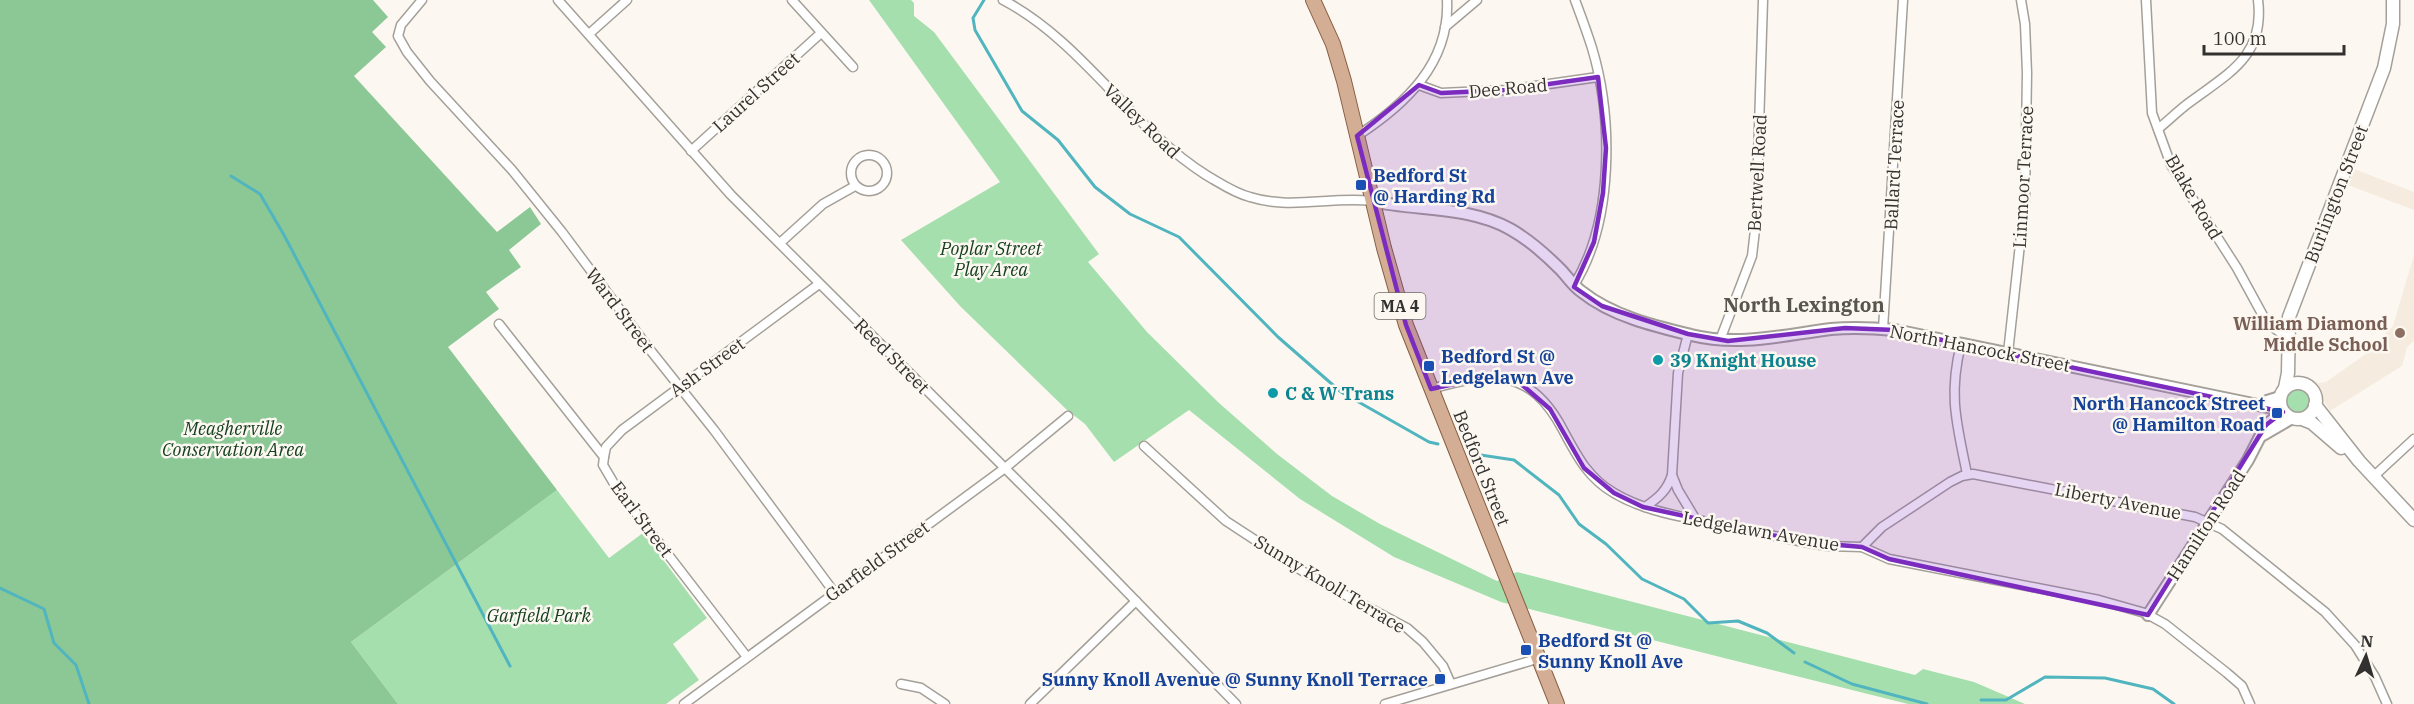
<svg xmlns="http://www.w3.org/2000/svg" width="2414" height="704" viewBox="0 0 2414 704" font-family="'IBM Plex Serif',serif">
	<rect width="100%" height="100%" fill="#fcf8f1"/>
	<!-- built -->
	<g fill="#f5ecdf">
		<polygon points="2354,169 2414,192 2414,210 2348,185"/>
		<polygon points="2414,255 2414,341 2407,347 2402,366 2330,411 2311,378 2318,383 2326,382 2363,356 2393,326"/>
	</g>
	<!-- green -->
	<g fill="#a5dfae">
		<polygon points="869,0 911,0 914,3 914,16 934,32 1099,254 1088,262 1147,332 1219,403 1277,454 1332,496 1380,524 1497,581 1517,572 1915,675 1923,669 1974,682 2025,704 1908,704 1501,602 1394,557 1300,499 1189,410 1114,462 1085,424 1067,410 960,306 901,240 1000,182"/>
		<circle cx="2297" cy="401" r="12"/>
		<polygon points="557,490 609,558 643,533 707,618 673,644 699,680 666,704 398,704 351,642"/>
	</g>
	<!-- forest -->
	<polygon fill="#8cc895" points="0,0 373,0 388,17 372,32 386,47 354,76 497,232 530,207 541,224 509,250 521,267 486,292 499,309 448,347 557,490 351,642 398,704 0,704"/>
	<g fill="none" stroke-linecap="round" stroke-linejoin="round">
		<!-- stream -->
		<g stroke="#50b5bf" stroke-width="3">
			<polyline points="984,0 973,18 975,30 1022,111 1058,140 1095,187 1130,214 1179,237 1278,337 1341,392 1429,442 1438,444"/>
			<polyline points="231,176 260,194 284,235 510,666"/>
			<polyline points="1474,454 1514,460 1559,495 1579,524 1606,544 1642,579 1684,599 1708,623 1738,621 1767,633 1794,653"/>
			<polyline points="0,588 44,609 54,643 76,665 89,704"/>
			<polyline points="1805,662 1852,684 1927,704"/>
			<polyline points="1981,700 2006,700 2045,677 2105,678 2153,689 2174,704"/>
		</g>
		<defs>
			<g id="minor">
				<polyline points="422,0 401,25 398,36 407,52 430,81 512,170 562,232 647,346 714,430 834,592"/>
				<polyline points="558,0 731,195 1061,524 1236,704"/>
				<polyline points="792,0 853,67"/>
				<path d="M1003,0C1083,42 1130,127 1206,175C1220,183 1234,193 1250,197C1291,210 1332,196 1372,201"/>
				<polyline points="2146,0 2152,113 2171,165 2237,268 2267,323 2288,338"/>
				<polyline points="1445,27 1477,0"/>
				<polyline points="589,34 627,0"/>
				<polyline points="1419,85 1441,93 1507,90 1598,77"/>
				<path d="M2158,129C2169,120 2179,110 2190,102C2229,73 2265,56 2258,0"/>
				<path d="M1357,136C1406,104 1450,63 1447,0"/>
				<polyline points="691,151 821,33"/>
				<circle cx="869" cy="173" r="18"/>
				<polyline points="780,243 823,204 855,186"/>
				<path d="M1574,285C1614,221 1613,118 1592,48C1587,32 1581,16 1575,0"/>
				<polyline points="499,324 604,457 603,465 616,487 747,657"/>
				<polyline points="1883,329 1903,0"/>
				<polyline points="1720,340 1752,256 1756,221 1763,0"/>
				<path d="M1961,344C1948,396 1957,424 1967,474"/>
				<polyline points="2008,353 2025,199 2027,73 2025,24 2021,0"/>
				<path d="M1431,389C1491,372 1530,367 1563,430C1577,456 1588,478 1614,493C1639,508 1668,514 1697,520C1732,527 1768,535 1804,542L1827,546L1862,547L1889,559L2099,600L2145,613L2165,624L2227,673L2242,686L2250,704"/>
				<polyline points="1144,446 1226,521 1310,576 1407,628 1423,642 1443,666 1451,684"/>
				<polyline points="604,457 606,447 622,430 819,284"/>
				<polyline points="1672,475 1678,490 1696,520"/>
				<polyline points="2373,477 2414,439"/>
				<path d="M1645,507C1658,498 1667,491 1672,475L1678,373L1688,334"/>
				<polyline points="1862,547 1882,527 1950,482 1962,476 1973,474 2195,517 2222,529 2325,612 2355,645 2375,677 2387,704"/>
				<polyline points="901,684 921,688 945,704"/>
				<polyline points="684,704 1005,468 1068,416"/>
				<polyline points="1030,704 1136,601"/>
				<polyline points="1385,704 1540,658"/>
			</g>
			<g id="tertiary">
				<path d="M1372,201C1418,211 1468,206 1510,229C1528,239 1545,254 1560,269C1567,276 1573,286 1582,292C1612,316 1654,326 1691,335C1740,347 1783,335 1831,329C1853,327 1874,328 1895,330L2282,410"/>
				<polyline points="2263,405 2267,401 2280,397"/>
				<polyline points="2263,435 2292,418"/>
				<polyline points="2148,615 2248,460 2266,425 2283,412"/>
			</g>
			<g id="secondary">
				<circle cx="2298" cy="401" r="18"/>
				<polyline points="2285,388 2288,373 2289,317 2384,68 2393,24 2393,0"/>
				<polyline points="2315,405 2359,461 2414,520"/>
				<polyline points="2302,419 2312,423 2341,448"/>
			</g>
			<polyline id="primary" points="1313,0 1333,44 1344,81 1384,248 1406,325 1557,704"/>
		</defs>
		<!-- minor casing -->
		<use href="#minor" stroke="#a4a099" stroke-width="11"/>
		<!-- tertiary casing -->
		<use href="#tertiary" stroke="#a4a099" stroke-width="14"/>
		<!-- secondary casing -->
		<use href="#secondary" stroke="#a4a099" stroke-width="15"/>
		<!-- primary casing -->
		<use href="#primary" stroke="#885e42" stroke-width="16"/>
		<!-- minor -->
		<use href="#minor" stroke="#fff" stroke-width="8"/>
		<!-- tertiary -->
		<use href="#tertiary" stroke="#fff" stroke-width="10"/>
		<!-- secondary -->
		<use href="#secondary" stroke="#fff" stroke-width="12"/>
		<!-- primary -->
		<use href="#primary" stroke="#d3ad94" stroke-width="14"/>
	</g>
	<!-- marked area -->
	<path fill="#7b2cbf" fill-opacity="0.2" stroke="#7b2cbf" stroke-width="4.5" stroke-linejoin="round" d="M1598,77L1606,148L1603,193L1594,242L1574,287L1602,306L1688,334L1728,341L1845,328L1895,330L2283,412L2266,425L2148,615L1889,559L1862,547L1804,542L1643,507L1614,493L1584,468L1550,409L1521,384L1492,376L1431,389L1406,325L1357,136L1419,85L1441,93L1507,90Z"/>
	<!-- markers -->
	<g fill="#1a4fb4" stroke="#fcf8f1" stroke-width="2">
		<rect x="1355" y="179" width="12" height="12" rx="3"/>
		<rect x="1423" y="360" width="12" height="12" rx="3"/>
		<rect x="2271" y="407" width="12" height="12" rx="3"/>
		<rect x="1520" y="644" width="12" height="12" rx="3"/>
		<rect x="1434" y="673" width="12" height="12" rx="3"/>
	</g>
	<circle fill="#8d6e63" stroke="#fcf8f1" stroke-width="2" cx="2400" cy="333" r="6"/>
	<g fill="#0f9aa8" stroke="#fcf8f1" stroke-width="2">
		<circle cx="1658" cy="360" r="6"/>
		<circle cx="1273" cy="393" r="6"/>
	</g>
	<g text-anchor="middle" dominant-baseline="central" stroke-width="5" stroke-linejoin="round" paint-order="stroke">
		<!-- shield labels -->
		<rect fill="#fcf8f1" stroke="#6f6d69" stroke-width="1.5" x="1374.5" y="293" width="51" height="26" rx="4.5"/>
		<g font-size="16" font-weight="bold" fill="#33312f">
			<text x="1400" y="306">MA 4</text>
		</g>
		<!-- street labels -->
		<g font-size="18" fill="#33312f" stroke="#fcf8f1">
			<text transform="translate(1508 88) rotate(-5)">Dee Road</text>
			<text transform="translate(756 92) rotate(-42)">Laurel Street</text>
			<text transform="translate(1142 121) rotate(44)">Valley Road</text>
			<text transform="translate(1894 165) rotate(-87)">Ballard Terrace</text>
			<text transform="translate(1757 173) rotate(-87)">Bertwell Road</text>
			<text transform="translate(2023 177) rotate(-87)">Linmoor Terrace</text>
			<text transform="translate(2336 194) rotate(-69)">Burlington Street</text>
			<text transform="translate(2194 197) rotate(60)">Blake Road</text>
			<text transform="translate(620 310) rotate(53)">Ward Street</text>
			<text transform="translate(1980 348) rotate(11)">North Hancock Street</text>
			<text transform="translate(892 356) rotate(45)">Reed Street</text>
			<text transform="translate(707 367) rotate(-36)">Ash Street</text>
			<text transform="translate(1482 468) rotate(68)">Bedford Street</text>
			<text transform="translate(2118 501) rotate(11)">Liberty Avenue</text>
			<text transform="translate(642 519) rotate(53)">Earl Street</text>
			<text transform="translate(2206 525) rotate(-57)">Hamilton Road</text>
			<text transform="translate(1761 531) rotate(10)">Ledgelawn Avenue</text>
			<text transform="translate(877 561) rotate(-36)">Garfield Street</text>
			<text transform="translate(1330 584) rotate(31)">Sunny Knoll Terrace</text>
		</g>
		<!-- transit labels -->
		<g font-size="18" font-weight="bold" fill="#164399" stroke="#fcf8f1" text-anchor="start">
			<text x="1373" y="175">Bedford St<tspan x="1373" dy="21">@ Harding Rd</tspan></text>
			<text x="1441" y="356">Bedford St @<tspan x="1441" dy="21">Ledgelawn Ave</tspan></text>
			<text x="2265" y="403" text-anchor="end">North Hancock Street<tspan x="2265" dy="21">@ Hamilton Road</tspan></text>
			<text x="1538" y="640">Bedford St @<tspan x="1538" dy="21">Sunny Knoll Ave</tspan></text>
			<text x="1428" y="679" text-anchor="end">Sunny Knoll Avenue @ Sunny Knoll Terrace</text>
		</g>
		<!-- park labels -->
		<g font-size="18" font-style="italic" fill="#14401f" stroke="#fcf8f1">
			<text x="991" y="248">Poplar Street<tspan x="991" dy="21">Play Area</tspan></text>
			<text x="233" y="428">Meagherville<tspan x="233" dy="21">Conservation Area</tspan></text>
			<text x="539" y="615">Garfield Park</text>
		</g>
		<!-- education labels -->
		<g font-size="18" font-weight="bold" fill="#785e54" stroke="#fcf8f1" text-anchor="end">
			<text x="2388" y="323">William Diamond<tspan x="2388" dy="21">Middle School</tspan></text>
		</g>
		<!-- culture labels -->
		<g font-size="18" font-weight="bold" fill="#0d838f" stroke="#fcf8f1" text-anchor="start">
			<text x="1670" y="360">39 Knight House</text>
			<text x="1285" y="393">C &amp; W Trans</text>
		</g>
		<!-- neighbourhood labels -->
		<g font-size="20" font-weight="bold" fill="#58544e" stroke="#fcf8f1">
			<text x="1804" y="304">North Lexington</text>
		</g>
	</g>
	<!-- north arrow -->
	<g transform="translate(2366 656) rotate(4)" stroke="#fcf8f1" stroke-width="4.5" paint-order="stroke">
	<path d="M0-4.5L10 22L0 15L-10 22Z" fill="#33312f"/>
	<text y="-9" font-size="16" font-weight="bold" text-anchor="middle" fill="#33312f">N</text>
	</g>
	<!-- scale -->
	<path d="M2204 45v9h140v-9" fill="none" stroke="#33312f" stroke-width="3"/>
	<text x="2213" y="45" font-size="18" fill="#33312f" stroke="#fcf8f1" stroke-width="4.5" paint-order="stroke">100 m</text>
</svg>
